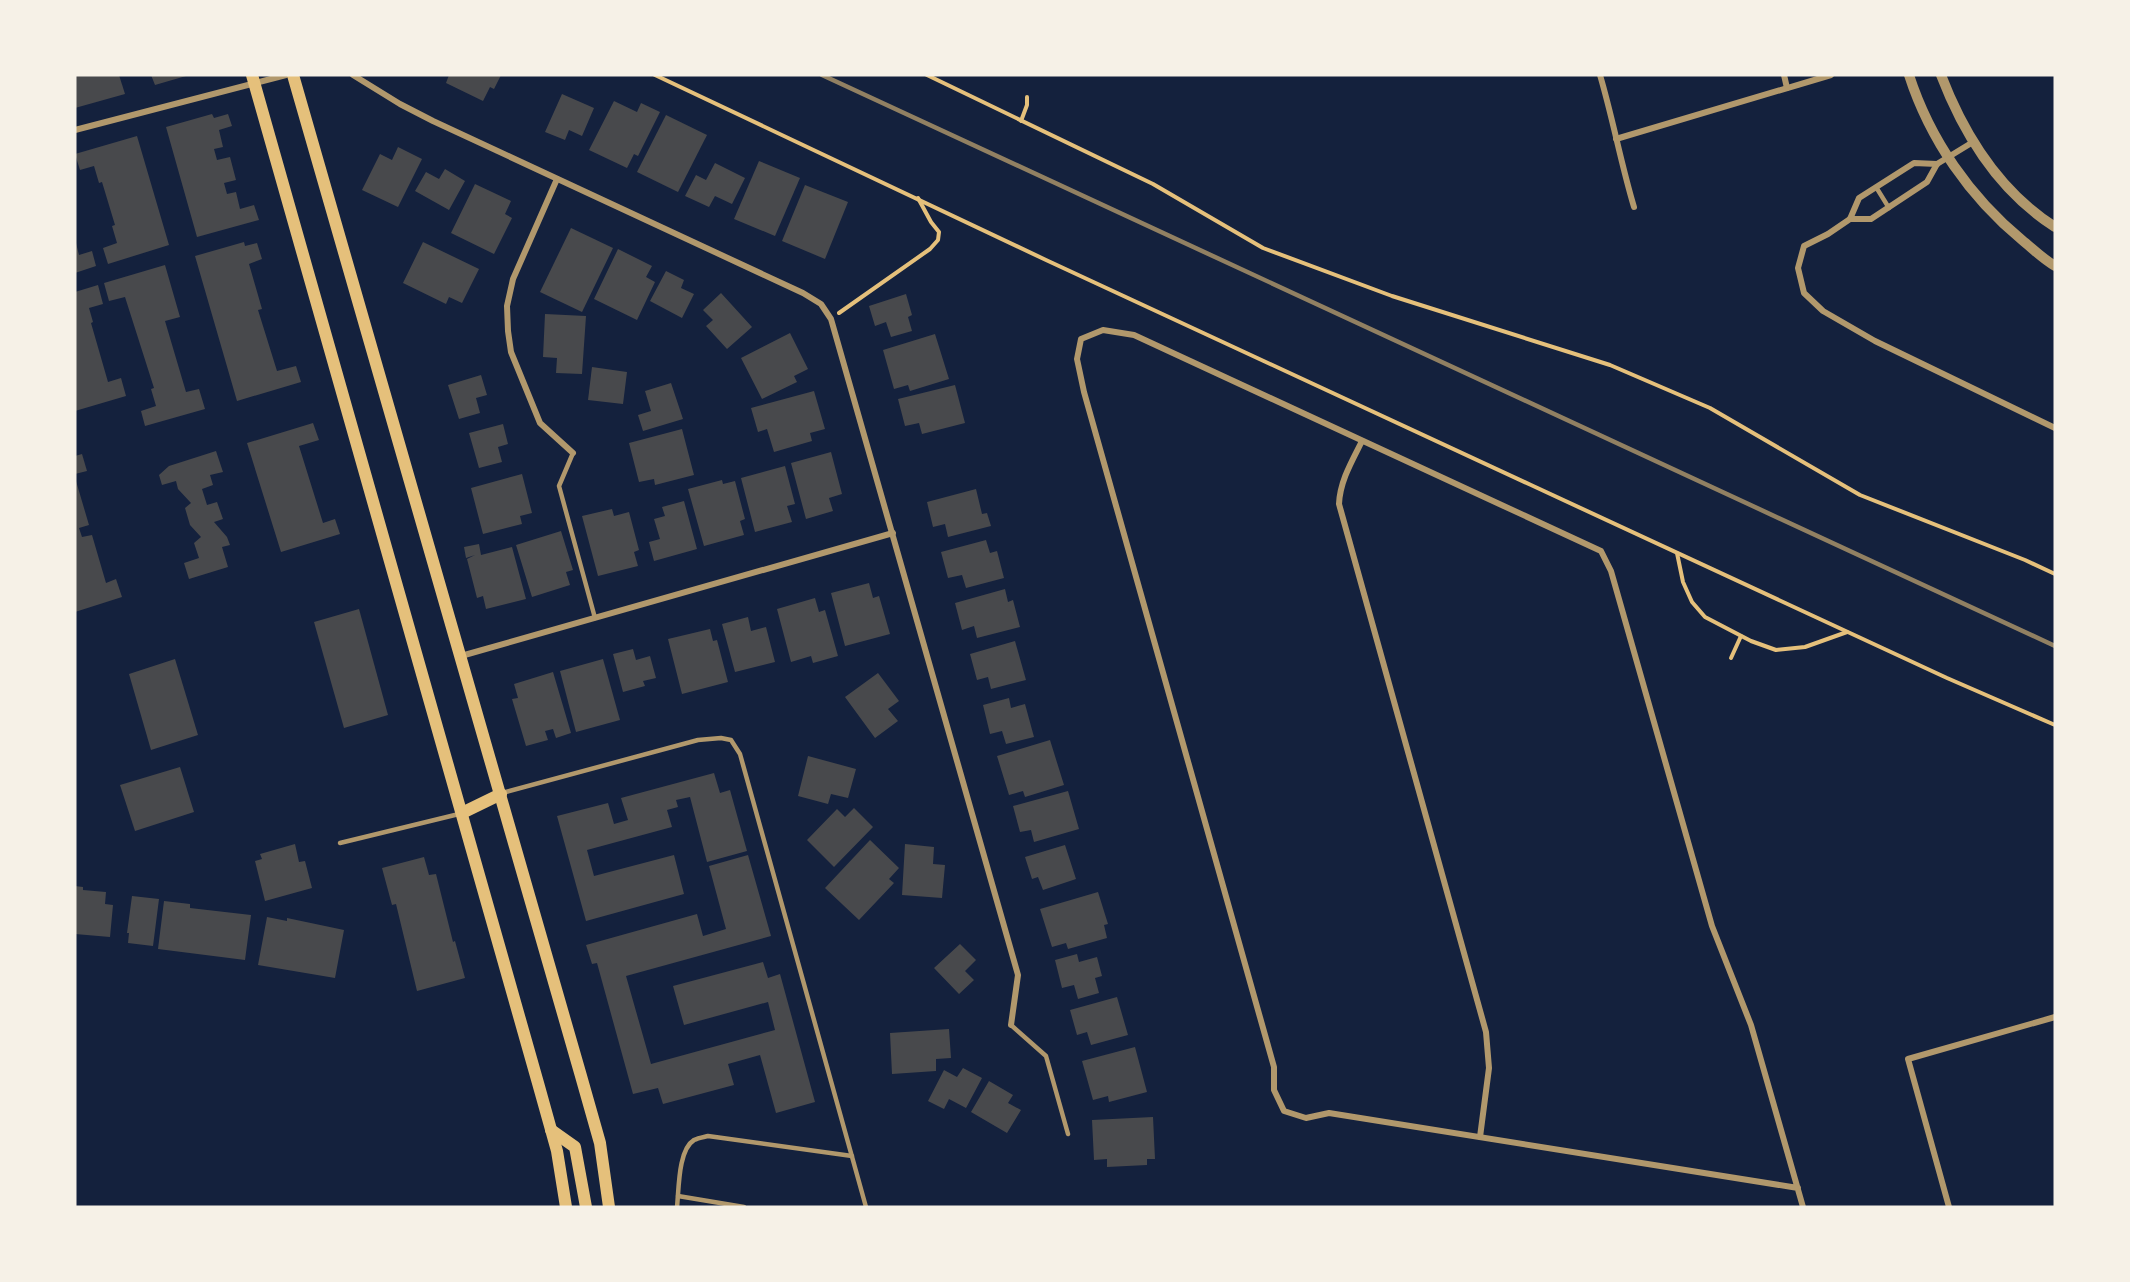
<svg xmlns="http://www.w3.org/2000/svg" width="2130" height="1282" viewBox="0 0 2130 1282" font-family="Cabin,sans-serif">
	<rect width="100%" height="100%" fill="#14213d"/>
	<!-- building -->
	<g fill="#48494c">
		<polygon points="75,75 119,75 125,94 75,108"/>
		<polygon points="151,75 186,75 186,76 155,85"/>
		<polygon points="449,75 501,75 494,89 490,87 483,101 446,83"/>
		<polygon points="562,94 594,108 582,136 569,130 565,140 545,132"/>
		<polygon points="614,101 637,112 641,103 660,112 638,156 634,154 627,168 589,150"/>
		<polygon points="212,114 214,118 228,114 232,126 219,130 223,147 214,149 217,160 230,157 236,180 224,183 227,194 236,192 240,209 254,205 259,220 197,237 166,127"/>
		<polygon points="666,115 707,135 678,192 637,172"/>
		<polygon points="137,136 169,245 108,264 103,248 117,243 112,226 115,225 102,182 99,183 94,166 80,170 75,154"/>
		<polygon points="398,147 422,159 398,207 362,190 380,154 392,160"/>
		<polygon points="759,161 800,178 775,236 734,219"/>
		<polygon points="715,163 745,178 732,204 715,196 709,207 685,196 696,175 706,180"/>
		<polygon points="445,169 465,181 449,210 415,191 426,172 439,179"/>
		<polygon points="475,184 511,201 505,214 512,218 494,254 451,233"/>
		<polygon points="805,185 848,202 825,259 782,241"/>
		<polygon points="571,228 613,248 582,312 540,292"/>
		<polygon points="244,242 245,246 257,243 262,259 249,264 262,309 258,310 277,371 296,366 301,382 237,401 195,256"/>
		<polygon points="423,242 479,269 462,303 449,297 446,304 403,283"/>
		<polygon points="76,243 79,255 92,251 96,266 75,273"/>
		<polygon points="618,249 652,266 646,277 655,282 637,320 594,299"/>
		<polygon points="165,265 180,317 165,321 186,392 199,389 205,409 145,426 141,411 156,406 151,389 154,388 125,297 109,301 104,283"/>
		<polygon points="666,271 684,280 681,288 694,294 682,318 650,301"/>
		<polygon points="98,285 103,304 89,308 93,322 91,323 108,382 121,378 126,396 75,411 75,292"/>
		<polygon points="721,293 752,327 727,349 706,326 713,320 703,310"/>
		<polygon points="906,294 912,315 908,317 912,331 891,337 886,322 875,326 869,306"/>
		<polygon points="545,314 586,316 582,374 556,373 557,358 543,357"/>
		<polygon points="790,333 808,369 794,376 797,382 762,399 741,358"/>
		<polygon points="935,334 949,379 910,391 908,385 894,389 883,350"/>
		<polygon points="592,367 627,372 623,404 588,400"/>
		<polygon points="481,375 487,395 476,398 480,413 459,419 448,385"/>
		<polygon points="671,383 683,419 643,431 638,415 651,411 645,391"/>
		<polygon points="955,385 965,423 922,434 919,423 905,426 898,399"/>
		<polygon points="814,391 825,429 810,433 812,441 774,452 767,429 758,432 751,408"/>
		<polygon points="313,423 319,440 299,446 323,523 335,519 340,534 281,552 247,443"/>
		<polygon points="503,424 508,444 498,447 502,462 479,468 469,433"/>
		<polygon points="682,429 694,475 655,485 654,479 639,482 629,443"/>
		<polygon points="216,451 223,472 210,475 213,485 202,489 207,505 217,502 223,519 214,522 227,537 230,545 222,547 228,567 189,579 184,563 199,558 194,543 201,537 190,525 185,508 191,503 178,489 176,481 162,485 159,475 169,466"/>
		<polygon points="831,452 842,494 829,498 833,511 806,519 791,463"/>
		<polygon points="82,454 87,471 75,474 75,456"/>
		<polygon points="785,466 795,504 787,506 792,522 755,532 741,478"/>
		<polygon points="522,474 532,513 520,516 522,524 483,534 471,488"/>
		<polygon points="722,480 723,484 735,481 745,519 740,521 744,535 704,546 688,489"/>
		<polygon points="76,481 89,525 79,528 82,537 92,535 106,583 116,579 122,597 75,612"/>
		<polygon points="976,489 982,514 987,513 991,526 948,537 945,524 933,527 927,502"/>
		<polygon points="684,501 697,549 654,561 649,542 660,539 654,519 665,516 662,507"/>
		<polygon points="612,509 614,516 629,512 639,550 634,552 638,566 598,576 582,516"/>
		<polygon points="561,531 573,570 566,572 570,585 532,597 516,545"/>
		<polygon points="986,540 990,553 997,551 1004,578 966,588 962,575 948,578 941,552"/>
		<polygon points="479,544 481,555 512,547 526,599 486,609 483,596 477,598 467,559 475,555 466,558 464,547"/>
		<polygon points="869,583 873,598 879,596 890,634 845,646 831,593"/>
		<polygon points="1005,589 1008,602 1013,600 1020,627 977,638 974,626 962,630 955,603"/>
		<polygon points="815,598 819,612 825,610 838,656 813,663 811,656 791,662 777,609"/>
		<polygon points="359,609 388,715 344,728 314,622"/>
		<polygon points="748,617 751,631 766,627 775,662 735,672 722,624"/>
		<polygon points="710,629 713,641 717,640 728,682 682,694 668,639"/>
		<polygon points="1015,641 1026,680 991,689 988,677 977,680 970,654"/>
		<polygon points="633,649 636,660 650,656 656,678 643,681 645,686 623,692 613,654"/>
		<polygon points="175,659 198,735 151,750 129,674"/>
		<polygon points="603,659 620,720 576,732 560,671"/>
		<polygon points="553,672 571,733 556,738 553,729 545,731 548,740 526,746 512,699 518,698 514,684"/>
		<polygon points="878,673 899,701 888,709 898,721 875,738 845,697"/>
		<polygon points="1009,698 1011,708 1025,704 1034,737 1006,744 1002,731 990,734 983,705"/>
		<polygon points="1050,740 1064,785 1025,797 1023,791 1009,795 997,756"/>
		<polygon points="808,756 856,769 848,798 831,794 828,804 798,796"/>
		<polygon points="180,767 194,812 135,831 120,785"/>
		<polygon points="714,773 720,793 730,790 747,851 707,862 690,797 676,800 678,807 667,810 672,827 587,850 594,876 674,855 684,894 586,921 557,816 608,803 614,824 628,820 621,798"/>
		<polygon points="1068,791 1079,829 1034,842 1031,830 1020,832 1013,806"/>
		<polygon points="854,808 873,827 834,867 807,840 837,809 845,817"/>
		<polygon points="870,840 899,868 889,879 894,883 859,920 825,888"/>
		<polygon points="295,844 299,862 305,861 312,888 265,901 255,861 262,859 260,854"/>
		<polygon points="905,844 934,847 933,864 945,865 942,898 902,895"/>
		<polygon points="1065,845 1076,879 1043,890 1038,877 1032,879 1025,857"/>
		<polygon points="748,855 771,936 626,976 651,1064 775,1030 768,1002 684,1025 673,986 763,962 768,978 780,974 815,1102 776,1113 760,1055 728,1064 734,1085 663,1104 658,1088 633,1094 597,963 592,964 586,945 697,914 703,936 726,929 709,866"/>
		<polygon points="424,857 429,875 436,874 453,942 455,941 465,978 417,991 396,904 392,905 382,868"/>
		<polygon points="75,886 83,887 83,890 106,892 105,904 113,905 110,937 75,934"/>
		<polygon points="1098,892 1108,924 1104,925 1107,938 1068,949 1066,943 1052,947 1040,909"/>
		<polygon points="132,896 159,899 153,946 128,943 129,933 127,933"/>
		<polygon points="164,901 190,904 190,908 251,915 245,960 158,949"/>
		<polygon points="267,917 287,921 287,918 344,930 335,978 258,965"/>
		<polygon points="960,944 976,960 965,971 974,980 959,994 934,968"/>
		<polygon points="1077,954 1079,962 1097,957 1102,976 1095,978 1099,993 1078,999 1074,985 1062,988 1055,960"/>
		<polygon points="1117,997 1128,1035 1091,1045 1087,1032 1077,1035 1070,1010"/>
		<polygon points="949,1029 951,1058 936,1059 936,1071 892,1074 890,1033"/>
		<polygon points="1135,1047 1147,1092 1109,1102 1108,1096 1093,1100 1082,1061"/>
		<polygon points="963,1068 982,1078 966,1108 949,1099 944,1109 928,1101 944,1070 957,1077"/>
		<polygon points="989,1081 1013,1095 1008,1103 1021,1110 1007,1133 971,1112"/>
		<polygon points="1153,1117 1155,1159 1147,1159 1147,1165 1107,1167 1107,1159 1094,1160 1092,1120"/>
	</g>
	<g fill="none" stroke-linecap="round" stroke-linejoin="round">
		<!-- path -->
		<g stroke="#e5c07b" stroke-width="4">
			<polyline points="655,75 1046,260 1531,485 1947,678 2055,725"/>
			<polyline points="927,75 1153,184 1263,248 1392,296 1610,365 1710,408 1860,495 2025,560 2055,574"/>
			<polyline points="1021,121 1027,105 1027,97"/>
			<polyline points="839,313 930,249 938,240 939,232 931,222 918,198"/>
			<polyline points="1677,553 1683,582 1692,602 1705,617 1751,641 1776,650 1805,647 1847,632"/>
			<polyline points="1731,658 1741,636"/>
		</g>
		<!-- service -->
		<g stroke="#b1986c" stroke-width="4.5">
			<polyline points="1876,187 1889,208"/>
			<polyline points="573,453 559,486 595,618"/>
			<polyline points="502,793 698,740 721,738 731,740 740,754 866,1207"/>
			<polyline points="340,843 459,814"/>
			<polyline points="1011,1025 1046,1056 1068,1134"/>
			<polyline points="678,1196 744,1207"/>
			<path d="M677,1207C679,1189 678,1150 694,1140C698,1138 704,1137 708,1136L852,1156"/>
		</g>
		<!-- minor -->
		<g stroke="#b1986c" stroke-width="6">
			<polyline points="353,75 400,104 433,121 803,293 821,304 831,319 1018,975 1011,1025"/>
			<path d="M1600,75C1613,119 1621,164 1634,207"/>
			<polyline points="1784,75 1787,88"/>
			<polyline points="75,130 286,75"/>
			<polyline points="1616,139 1831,75"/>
			<polyline points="1937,164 1914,163 1859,198 1850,219 1828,234 1804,246 1798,268 1804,293 1823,311 1875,341 2055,428"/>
			<polyline points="557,179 513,279 507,306 508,331 511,352 540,423 573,453"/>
			<polyline points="1850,219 1871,219 1927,182 1937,164 1973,142"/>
			<path d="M1362,441C1352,461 1340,481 1339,504L1486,1032L1489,1068L1480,1137"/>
			<polyline points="461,656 893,533"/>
			<polyline points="1798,1188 1329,1113 1306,1118 1284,1111 1274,1090 1274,1067 1084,392 1077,359 1081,339 1103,330 1134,335 1601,551 1611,571 1712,926 1751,1025 1803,1207"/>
			<polyline points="1949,1207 1908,1059 2055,1017"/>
		</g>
		<!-- tertiary -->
		<g stroke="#b1986c" stroke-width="10">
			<path d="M1909,75C1930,140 1970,197 2022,240C2033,249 2043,259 2055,266"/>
			<path d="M1941,75C1964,135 2000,192 2055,227"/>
		</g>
		<!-- secondary -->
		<g stroke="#e5c07b" stroke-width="12">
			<polyline points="252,75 538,1083 557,1151 566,1207"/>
			<polyline points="293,75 581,1076 600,1143 609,1207"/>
			<polyline points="462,813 501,794"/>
			<polyline points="551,1130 575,1147 586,1207"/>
		</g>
		<!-- rail -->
		<polyline stroke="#918062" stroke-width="4.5" points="822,75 2055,646"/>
	</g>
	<!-- border -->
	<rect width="2130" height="1282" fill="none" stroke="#f6f1e7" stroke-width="153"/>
</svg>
